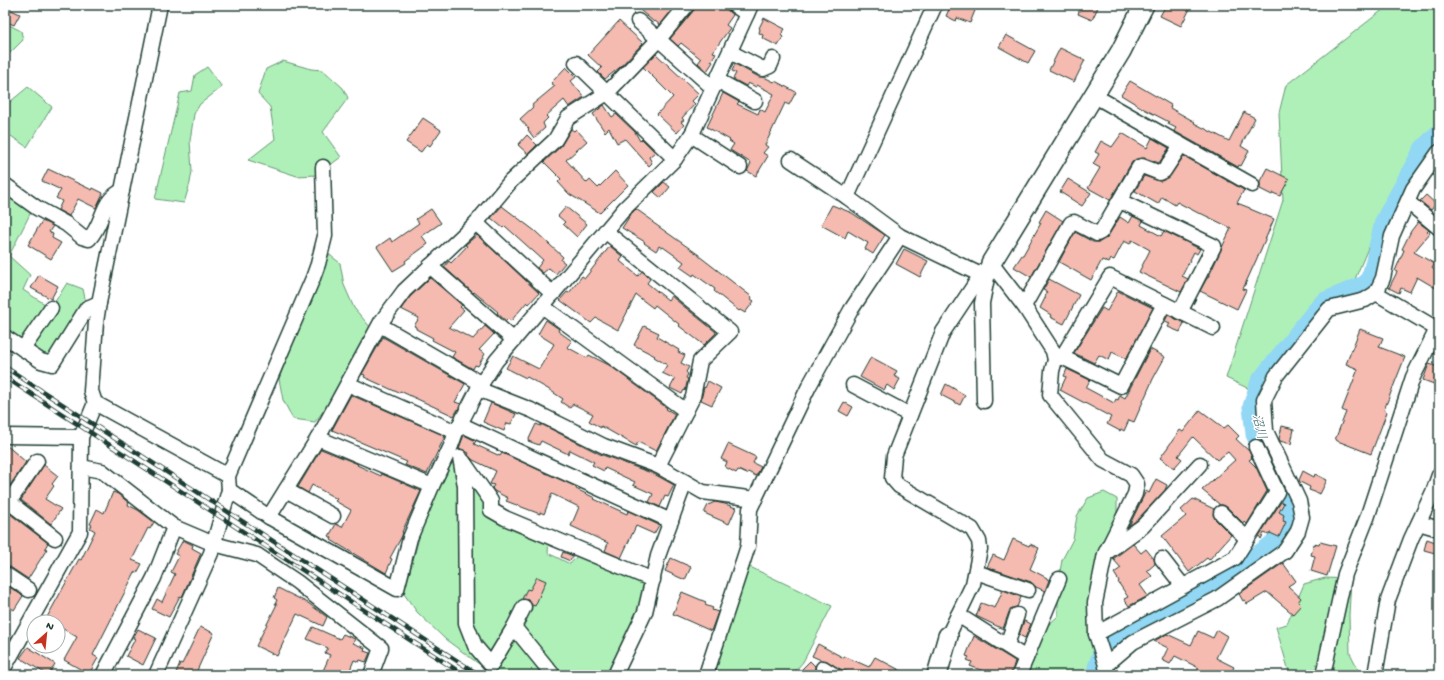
<svg xmlns="http://www.w3.org/2000/svg" width="1444" height="680" viewBox="0 0 1444 680" font-family="'Gochi Hand','Klee One',sans-serif">
	<rect width="100%" height="100%" fill="#fff"/>
	<filter id="ink" filterUnits="userSpaceOnUse"><feTurbulence type="fractalNoise" baseFrequency=".025" numOctaves="2"/><feDisplacementMap in="SourceGraphic" scale="8" xChannelSelector="R" yChannelSelector="G"/><feConvolveMatrix kernelMatrix="1 2 1 2 8 2 1 2 1" color-interpolation-filters="sRGB"/></filter>
	<g filter="url(#ink)">
		<!-- green -->
		<g fill="#aff0b8" stroke="#679676">
			<polygon points="1389,5 1439,5 1439,119 1368,248 1353,284 1320,309 1278,345 1258,393 1226,378 1283,200 1279,113 1286,85"/>
			<polygon points="5,23 21,31 23,40 5,58"/>
			<polygon points="283,61 311,69 323,70 343,88 348,98 323,132 341,157 317,175 297,176 248,160 275,139 270,107 258,94 266,69"/>
			<polygon points="207,67 222,87 200,104 194,114 190,141 192,171 190,183 184,203 155,199 180,93 192,91 195,75"/>
			<polygon points="28,87 52,107 27,147 5,132 5,106"/>
			<polygon points="5,193 31,212 9,256 30,275 23,290 51,308 67,283 83,289 87,308 49,363 5,339"/>
			<polygon points="326,252 340,263 344,285 354,308 371,328 340,389 315,422 293,419 283,400 279,379 297,325"/>
			<polygon points="454,449 491,510 549,536 548,553 570,564 581,552 651,579 614,675 494,675 445,639 417,612 404,594 423,523"/>
			<polygon points="1104,492 1117,499 1117,520 1096,618 1094,657 1098,675 1021,675 1029,643 1058,616 1058,583 1062,560 1073,539 1077,516 1088,498"/>
			<polygon points="748,566 832,606 803,662 796,670 801,675 708,675"/>
			<polygon points="1325,578 1351,579 1349,615 1350,653 1361,675 1290,675 1276,627 1287,624 1304,584"/>
		</g>
		<g fill="none" stroke-linecap="round" stroke-linejoin="round">
			<!-- river -->
			<polyline stroke="#92d7f4" stroke-width="23" points="1098,675 1099,668 1108,641 1133,621 1214,590 1287,536 1292,516 1290,502 1257,434 1254,407 1262,382 1320,309 1326,303 1369,285 1374,273 1386,222 1425,150 1439,136"/>
		</g>
		<!-- building -->
		<g fill="#f5bab0" stroke="#1f3d34">
			<polygon points="634,5 676,5 660,25 655,21 654,22"/>
			<polygon points="695,5 725,5 729,12 733,15 726,25 730,28 713,52 716,53 711,61 713,62 707,71 698,63 701,59 681,43 678,46 670,39 694,10"/>
			<polygon points="951,5 970,5 976,8 970,23 957,18 956,21 946,16"/>
			<polygon points="1081,5 1099,5 1092,20 1078,14"/>
			<polygon points="1166,5 1192,5 1181,26 1160,16"/>
			<polygon points="5,7 20,14 14,25 5,21"/>
			<polygon points="764,18 785,29 781,35 783,37 778,46 762,38 763,35 759,33 760,29 759,28"/>
			<polygon points="619,21 643,43 619,68 605,79 598,72 602,68 588,55"/>
			<polygon points="1006,35 1035,51 1028,63 999,47"/>
			<polygon points="1060,48 1085,60 1074,82 1049,70"/>
			<polygon points="656,54 699,94 692,101 695,104 682,118 684,120 681,122 684,125 677,133 657,114 673,97 643,67"/>
			<polygon points="735,64 759,77 764,77 774,82 775,81 796,92 789,105 785,103 765,145 768,147 763,153 768,156 756,176 747,171 751,163 730,150 734,144 729,141 730,140 707,127 723,93 739,102 737,104 758,114 760,109 765,112 774,94 757,85 756,87 748,83 746,86 733,79 736,73 732,71"/>
			<polygon points="566,67 576,77 571,81 584,97 569,107 564,100 546,116 548,118 543,123 545,128 534,138 528,130 529,129 520,119 533,107 532,105 555,86 551,83"/>
			<polygon points="1130,81 1171,105 1170,108 1195,122 1194,123 1229,141 1244,112 1255,118 1241,146 1249,151 1241,166 1239,165 1238,167 1174,131 1176,128 1168,124 1169,122 1144,109 1121,95"/>
			<polygon points="604,105 612,117 616,114 635,132 640,141 642,139 655,152 649,157 652,163 649,166 625,139 617,143 609,128 605,132 593,114"/>
			<polygon points="423,118 441,130 430,146 427,144 421,152 406,142"/>
			<polygon points="571,129 574,131 576,129 587,141 566,160 587,183 590,180 598,188 615,171 628,185 600,213 569,194 558,182 561,179 544,162 561,146"/>
			<polygon points="1122,133 1147,148 1152,138 1169,148 1159,163 1145,158 1136,159 1132,162 1110,200 1088,188 1100,168 1093,164 1099,154 1095,152 1101,141 1112,147"/>
			<polygon points="527,135 537,145 528,154 518,145"/>
			<polygon points="1184,156 1244,190 1237,203 1250,208 1250,209 1274,219 1258,256 1243,289 1246,290 1237,309 1200,291 1207,278 1208,278 1231,228 1200,213 1200,214 1177,202 1175,205 1162,197 1158,204 1135,191 1144,176 1160,181 1168,178"/>
			<polygon points="1267,168 1289,179 1280,196 1273,193 1272,195 1260,189 1260,181"/>
			<polygon points="48,169 92,190 93,188 103,193 96,208 78,199 69,216 58,210 62,201 56,198 61,190 42,181"/>
			<polygon points="1068,179 1091,193 1082,206 1060,192"/>
			<polygon points="664,182 670,187 661,198 654,192"/>
			<polygon points="1426,195 1436,204 1431,210 1420,201"/>
			<polygon points="832,205 852,213 885,235 873,254 865,249 868,243 848,231 845,238 821,225"/>
			<polygon points="502,206 535,231 563,257 561,260 565,263 556,274 549,268 543,273 537,268 543,260 505,226 503,228 491,218"/>
			<polygon points="566,207 587,224 577,237 563,224 565,222 558,216"/>
			<polygon points="431,209 441,223 422,236 428,244 405,261 406,263 393,271 377,247 390,238 392,242 419,223 416,219"/>
			<polygon points="636,209 653,221 652,222 699,255 699,256 752,297 751,299 754,301 745,313 740,310 739,311 714,291 715,289 694,274 693,276 680,267 684,262 663,247 662,248 659,246 656,251 644,243 645,242 622,228 631,214"/>
			<polygon points="1046,210 1063,221 1031,277 1014,267 1022,255 1023,255 1041,223 1039,222"/>
			<polygon points="1133,216 1143,221 1141,225 1161,236 1164,231 1200,249 1197,254 1194,252 1182,276 1188,279 1181,292 1139,272 1150,250 1132,240 1130,244 1124,241 1114,260 1111,259 1109,263 1102,260 1091,280 1059,262 1075,232 1093,242 1100,242 1108,236 1120,217 1129,223"/>
			<polygon points="42,221 53,226 49,232 53,234 52,238 61,243 51,259 28,245"/>
			<polygon points="1418,222 1429,230 1427,232 1430,233 1414,252 1435,264 1432,268 1439,273 1439,290 1417,277 1410,292 1401,288 1399,293 1389,288 1397,272 1395,271 1404,250 1402,249 1411,231"/>
			<polygon points="477,235 539,293 529,304 527,302 511,321 508,319 506,321 497,313 498,312 474,292 473,293 444,267 449,261 451,263 467,246 465,245"/>
			<polygon points="610,246 623,257 620,261 638,276 642,271 650,279 647,283 668,300 671,296 716,332 716,333 704,345 679,326 680,325 655,305 653,308 636,295 618,330 596,318 591,323 560,300 567,292 569,293 582,276 585,278"/>
			<polygon points="904,249 928,261 920,277 896,264"/>
			<polygon points="39,275 58,286 51,299 31,288"/>
			<polygon points="430,278 462,305 460,307 464,310 449,327 473,339 485,326 494,334 479,350 485,354 478,366 475,365 473,369 452,357 455,352 432,340 433,338 416,329 416,327 414,326 419,318 401,309 410,297"/>
			<polygon points="1049,279 1079,295 1064,324 1050,317 1051,315 1040,308 1046,296 1045,295 1047,292 1043,290"/>
			<polygon points="1118,291 1153,308 1126,359 1112,352 1109,360 1099,355 1094,363 1074,353 1102,308 1107,311"/>
			<polygon points="1168,315 1184,323 1180,332 1168,327 1170,323 1165,321"/>
			<polygon points="546,320 559,329 558,331 572,341 567,347 587,358 589,355 609,365 667,408 666,409 675,414 656,451 638,442 636,446 601,426 601,428 589,421 593,414 573,404 570,408 561,402 563,399 548,389 527,377 526,378 506,368 513,356 539,369 554,344 538,334"/>
			<polygon points="644,326 659,333 657,337 679,350 678,352 685,355 681,363 689,367 686,372 688,374 686,378 688,379 685,391 684,390 682,394 670,388 675,379 662,373 667,365 654,357 655,356 634,345"/>
			<polygon points="1360,329 1383,338 1379,347 1405,357 1384,410 1387,412 1371,454 1335,440 1346,412 1342,410 1358,369 1346,364"/>
			<polygon points="383,337 465,384 455,402 461,404 454,416 400,391 399,393 364,377 365,375 362,374"/>
			<polygon points="1150,349 1165,357 1153,379 1134,422 1129,420 1124,431 1121,429 1120,431 1107,424 1111,417 1060,390 1066,377 1064,376 1067,369 1090,380 1086,388 1114,403 1116,399 1118,400 1120,395 1125,398"/>
			<polygon points="871,357 897,371 894,376 900,379 894,390 887,385 884,390 860,377"/>
			<polygon points="1429,364 1439,367 1434,384 1423,380"/>
			<polygon points="708,381 721,388 712,405 701,400 704,387 705,388"/>
			<polygon points="946,384 965,395 960,405 941,395"/>
			<polygon points="351,395 445,436 427,474 405,465 407,462 332,430"/>
			<polygon points="844,402 853,407 848,416 839,411"/>
			<polygon points="491,403 516,414 511,424 507,423 504,431 483,422"/>
			<polygon points="1200,410 1224,428 1228,425 1239,436 1236,439 1249,451 1252,458 1249,460 1256,467 1267,491 1247,524 1244,521 1243,523 1227,507 1223,505 1219,505 1219,504 1202,490 1235,460 1228,452 1217,460 1193,437 1178,456 1182,459 1174,468 1160,458 1180,430 1183,432"/>
			<polygon points="536,424 541,426 541,424 600,454 654,474 674,485 668,497 665,496 660,507 649,502 653,494 633,485 635,482 605,468 604,471 592,465 594,462 570,450 568,454 541,441 539,445 528,441"/>
			<polygon points="1282,426 1294,429 1291,444 1280,441 1279,439"/>
			<polygon points="464,435 476,441 474,444 500,456 502,453 577,487 576,489 595,498 594,499 627,514 628,511 659,525 654,534 636,526 621,558 605,551 608,543 571,526 579,507 552,494 544,514 540,512 540,514 506,501 508,498 494,491 492,488 494,485 490,484 496,471 473,460 468,455 469,453 459,448"/>
			<polygon points="5,444 26,462 6,491 5,491"/>
			<polygon points="728,444 756,457 753,463 761,467 756,476 748,472 747,474 738,470 736,473 725,467 727,462 721,459"/>
			<polygon points="321,449 358,464 357,465 381,476 382,474 421,491 402,532 403,532 402,536 390,558 392,559 386,573 331,540 332,538 329,536 336,524 342,527 351,510 335,501 337,499 312,485 308,493 298,487"/>
			<polygon points="44,465 58,476 52,484 54,486 45,499 61,509 51,524 21,500"/>
			<polygon points="1303,471 1314,477 1315,474 1327,480 1320,494 1309,490 1310,487 1300,482 1299,480"/>
			<polygon points="1156,479 1167,485 1165,490 1137,520 1129,526 1146,491 1149,493"/>
			<polygon points="113,492 118,494 129,503 128,505 138,510 154,522 150,529 148,528 132,560 142,564 137,573 135,572 93,655 98,658 89,674 64,660 77,637 58,626 58,622 52,622 46,619 79,559 81,560 95,531 90,528 92,525 90,524 97,509 104,513"/>
			<polygon points="1193,499 1214,509 1213,515 1215,519 1231,535 1209,560 1207,558 1189,572 1162,536 1186,516 1181,510"/>
			<polygon points="715,502 725,504 736,508 729,524 704,513 708,505"/>
			<polygon points="1281,502 1284,503 1279,512 1284,515 1283,518 1284,519 1283,521 1286,522 1279,537 1270,533 1269,535 1264,533 1261,539 1259,536"/>
			<polygon points="5,510 48,543 45,548 47,549 28,579 10,567 5,566"/>
			<polygon points="1013,539 1029,546 1030,544 1039,548 1030,569 1047,578 1047,579 1049,580 1045,591 1036,587 1031,582 987,567 993,555 1004,560"/>
			<polygon points="1427,539 1438,543 1435,553 1424,550"/>
			<polygon points="183,540 193,545 192,548 201,553 182,597 180,596 169,617 152,609 157,599 162,602 175,574 171,572 179,556 175,554"/>
			<polygon points="1320,542 1336,546 1327,576 1311,571 1315,556 1311,555 1314,544 1319,545"/>
			<polygon points="1133,544 1141,553 1146,549 1154,559 1155,564 1147,571 1152,576 1140,585 1148,596 1129,606 1124,599 1128,597 1118,582 1119,581 1114,573 1121,568 1113,559"/>
			<polygon points="563,552 573,556 570,561 561,557"/>
			<polygon points="671,558 691,567 685,580 665,571"/>
			<polygon points="1283,563 1296,581 1288,586 1301,598 1298,602 1301,605 1293,614 1267,592 1247,604 1245,600 1243,601 1239,594"/>
			<polygon points="537,577 546,581 535,606 532,605 528,600 522,599 527,589 530,590"/>
			<polygon points="5,584 23,596 14,610 5,604"/>
			<polygon points="278,588 308,603 327,617 323,626 297,614 277,656 256,646 277,604 275,604 277,600 274,598"/>
			<polygon points="1003,590 1021,597 1017,607 1012,608 1009,612 1003,629 976,616 981,603 995,608"/>
			<polygon points="682,592 706,602 705,605 713,608 712,610 718,612 711,631 673,614"/>
			<polygon points="1024,621 1031,624 1025,638 1019,635"/>
			<polygon points="200,627 214,633 195,675 175,675 180,663 182,664 189,650"/>
			<polygon points="313,627 340,639 343,634 355,639 353,643 365,648 364,651 370,653 366,662 360,660 359,662 354,660 348,675 328,675 322,673 330,655 325,653 328,648 307,639"/>
			<polygon points="138,629 156,638 143,665 126,656 135,639 133,638"/>
			<polygon points="1217,630 1227,636 1216,658 1234,667 1230,675 1221,675 1211,670 1209,675 1195,675 1199,668 1175,656 1170,664 1162,660 1168,648 1154,641 1167,634 1191,645 1198,631 1213,638"/>
			<polygon points="974,636 1015,661 1011,675 994,675 970,666 972,662 967,660 969,657 966,656"/>
			<polygon points="818,644 844,658 844,656 869,667 875,657 909,675 855,675 838,668 827,661 821,660 812,656"/>
			<polygon points="28,647 55,664 48,675 20,658"/>
			<polygon points="810,661 815,666 815,672 818,675 809,675 802,669"/>
		</g>
		<g fill="none" stroke-linecap="round" stroke-linejoin="round">
			<defs>
				<g id="street">
					<polyline points="160,5 99,303 96,322 91,391 95,403 228,476"/>
					<polyline points="734,5 747,14"/>
					<polyline points="638,21 713,88"/>
					<polyline points="730,52 763,69 770,66 773,59"/>
					<polyline points="576,63 675,159"/>
					<polyline points="717,80 755,101"/>
					<polyline points="1093,95 1252,185"/>
					<polyline points="691,135 740,167"/>
					<polyline points="791,160 847,197 900,236 981,275"/>
					<path d="M5,185L37,208L66,224L82,237L89,239C104,223 101,200 122,191"/>
					<polyline points="847,197 935,5"/>
					<polyline points="1120,201 1214,246 1180,312"/>
					<polyline points="1408,202 1439,228"/>
					<polyline points="476,223 553,294"/>
					<polyline points="605,231 730,332 700,361 693,397 658,466"/>
					<polyline points="430,266 514,340"/>
					<polyline points="1376,293 1437,329 1439,326"/>
					<polyline points="542,306 686,411"/>
					<polyline points="1024,306 1071,223 1074,222 1097,234 1101,232 1139,167 1142,166 1160,173 1164,171 1181,145"/>
					<polyline points="380,325 482,384"/>
					<polyline points="5,337 41,361 52,364 87,308 99,303"/>
					<polyline points="23,349 51,308"/>
					<polyline points="1062,357 1121,386 1164,304"/>
					<polyline points="1055,360 1062,357 1110,277 1213,328"/>
					<polyline points="348,384 456,432"/>
					<polyline points="853,385 910,415"/>
					<polyline points="478,389 531,410 604,446 658,466 703,492 755,499"/>
					<polyline points="984,401 982,303 989,268"/>
					<polyline points="460,424 541,462 671,521"/>
					<polyline points="5,436 81,437"/>
					<polyline points="318,438 432,486"/>
					<polyline points="460,457 465,486 466,623 475,646 491,665 514,627 553,675"/>
					<polyline points="463,461 491,501 491,510 505,518 653,580"/>
					<polyline points="81,467 102,471 174,527 154,578 103,675"/>
					<polyline points="229,490 269,517 397,589 410,538 432,486 451,446 456,432 478,389 496,361 625,208 675,159 692,134 751,5"/>
					<polyline points="286,490 333,516"/>
					<polyline points="5,499 9,502 37,461"/>
					<polyline points="9,502 55,538"/>
					<polyline points="1221,513 1247,539"/>
					<polyline points="269,517 318,438 381,322 404,291 476,223 511,181 555,140 568,118 607,93 659,39 687,5"/>
					<polyline points="1419,523 1439,529"/>
					<polyline points="174,527 214,544 257,555 297,582 381,648 371,675"/>
					<polyline points="1107,552 1143,526 1200,464"/>
					<polyline points="1162,559 1183,586"/>
					<polyline points="976,572 1028,590"/>
					<polyline points="5,574 29,590"/>
					<polyline points="958,615 1026,658"/>
					<polyline points="514,627 524,607"/>
					<polyline points="1096,634 1235,558 1277,492 1256,447"/>
					<polyline points="948,636 973,584 980,549 979,541 972,529 899,486 892,478 894,456 943,332 981,275 991,263 1024,306 1053,351 1055,360 1052,371 1050,395 1103,460 1131,475 1137,484 1135,494 1105,554 1095,603 1096,634 1106,665 1107,675"/>
					<polyline points="1007,645 1017,615"/>
					<polyline points="1106,665 1133,642 1217,599 1285,551 1298,531 1302,517 1299,501 1266,431 1264,400 1276,376 1329,309 1365,300 1376,293 1383,278 1392,236 1413,189 1439,152"/>
					<polyline points="5,666 80,532 81,437 95,403"/>
					<polyline points="823,668 834,675"/>
					<polyline points="156,675 211,553 229,490 228,476 313,278 318,264 325,236 323,167"/>
					<polyline points="615,675 645,612 658,556 685,482"/>
					<polyline points="706,675 748,546 750,509 809,386 851,310 900,236"/>
					<polyline points="1019,675 1059,579"/>
					<polyline points="1323,675 1345,574 1367,518 1413,377 1437,329"/>
					<polyline points="1375,675 1388,600 1411,539 1433,492 1439,475"/>
				</g>
				<g id="secondary">
					<polyline points="991,263 1121,51 1144,5"/>
					<polyline points="937,675 948,636"/>
				</g>
			</defs>
			<!-- street casing -->
			<use href="#street" stroke="#1f3d34" stroke-width="17"/>
			<!-- secondary casing -->
			<use href="#secondary" stroke="#1f3d34" stroke-width="22"/>
			<!-- street -->
			<use href="#street" stroke="#fff" stroke-width="14"/>
			<!-- secondary -->
			<use href="#secondary" stroke="#fff" stroke-width="19"/>
			<defs>
				<g id="rail">
					<polyline points="5,367 479,675"/>
					<polyline points="5,377 464,675"/>
				</g>
			</defs>
			<!-- rail casing -->
			<use href="#rail" stroke="#1f3d34" stroke-width="4.5"/>
			<!-- rail -->
			<use href="#rail" stroke="#fff" stroke-width="3" stroke-dasharray="9" stroke-linecap="butt"/>
		</g>
	</g>
	<g text-anchor="middle" dominant-baseline="central" stroke-width="3" stroke-linejoin="round" paint-order="stroke">
		<!-- water labels -->
		<g font-size="13" font-style="italic" fill="#3c6464" stroke="#fff">
			<text transform="translate(1258 427) rotate(76)">沼川</text>
		</g>
	</g>
	<!-- margin -->
	<rect width="1444" height="680" fill="none" stroke="#fff" stroke-width="20"/>
	<rect x="10" y="10" width="1424" height="660" fill="none" stroke="#1f3d34" stroke-width="1.5" filter="url(#ink)"/>
	<!-- north arrow -->
	<g transform="translate(46 634) rotate(27)"><circle r="19" fill="#ffffff" stroke="#a5b1ae"/>
	<path d="M0-3L7 15L0 10L-7 15Z" fill="#c8321e"/>
	<text y="-6" font-size="11" font-weight="bold" text-anchor="middle" fill="#1f3d34">N</text>
	</g>
</svg>
